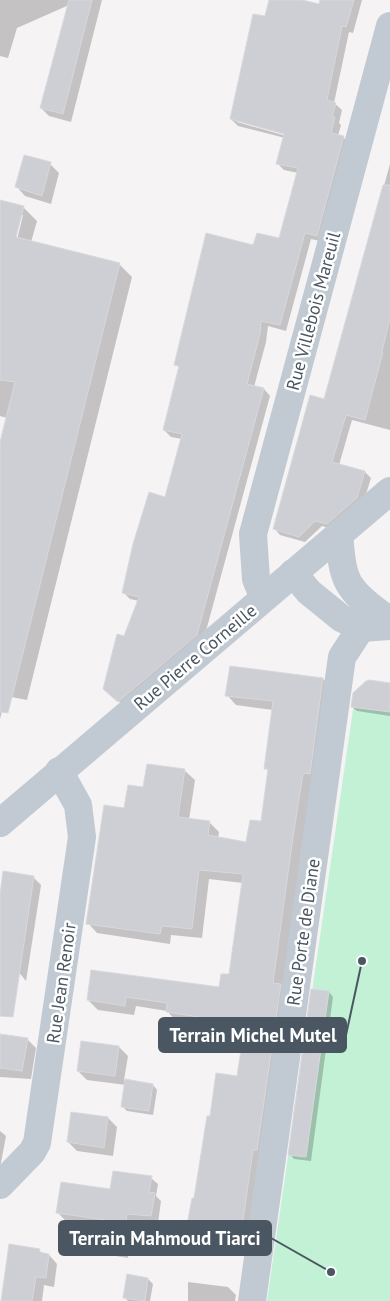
<svg xmlns="http://www.w3.org/2000/svg" width="390" height="1301" viewBox="0 0 390 1301" font-family="'PT Sans',sans-serif">
	<rect width="100%" height="100%" fill="#f5f3f3"/>
	<!-- green -->
	<polygon fill="#c3f1d5" points="366,681 390,683 390,1301 267,1301 355,696 359,688"/>
	<!-- shadow -->
	<g fill="#0003" fill-rule="evenodd">
		<polygon points="0,0 102,0 71,122 49,116 41,108 69,5 17,28 8,58 0,56"/>
		<path d="M270,0H297L320,5L322,0H362L353,33L349,32L334,103L342,110L339,123L341,125L338,136L343,137L350,144L324,242L311,239L286,331L268,326L266,342L254,387L264,389L270,396L203,642L126,707L112,696L125,638L139,601L130,599L123,592L165,498L182,439L171,437L164,430L180,369L176,364L254,246L280,240L298,173L284,170L278,164L285,138L238,126L231,119ZM237,120L291,134L290,137L237,122Z"/>
		<polygon points="50,164 59,173 51,204 25,196 16,186"/>
		<polygon points="390,164 390,430 352,420 339,465 365,472 371,478 363,504 334,530 322,526 305,542 280,535 274,528 325,400"/>
		<path d="M0,201L24,208L37,221L31,242L119,264L132,277L27,700L6,696L0,719V447L7,418L0,416ZM21,215H23L16,244L13,243Z"/>
		<polygon points="323,679 333,689 250,1251 196,1246 186,1236 211,1118 238,1077 245,1032 177,1022 167,1011 136,1006 134,1015 98,1010 88,1000 221,988 230,976 243,883 209,879 202,938 171,935 170,944 97,933 88,923 125,809 144,789 185,771 195,780 189,820 209,822 219,832 218,838 247,843 262,823 269,772 266,768 273,710 236,705 227,695"/>
		<polygon points="390,684 390,716 357,711 352,707"/>
		<polygon points="33,877 41,885 26,981 0,949 0,903"/>
		<polygon points="329,992 333,997 311,1161 294,1159 290,1154"/>
		<polygon points="0,1035 27,1039 36,1048 31,1079 0,1077"/>
		<polygon points="119,1047 128,1056 124,1080 153,1085 157,1090 153,1115 127,1111 122,1106 126,1085 87,1080 78,1071"/>
		<polygon points="72,1113 108,1118 117,1127 113,1156 77,1151 68,1142"/>
		<polygon points="0,1131 6,1136 0,1168"/>
		<polygon points="151,1178 158,1184 156,1196 161,1201 158,1223 133,1221 128,1258 110,1255 103,1248 106,1226 65,1220 58,1213 111,1190"/>
		<polygon points="39,1250 43,1254 49,1255 57,1264 54,1287 44,1285 42,1301 2,1301"/>
		<polygon points="148,1279 153,1284 150,1301 128,1301 125,1298"/>
		<polygon points="188,1282 228,1287 236,1295 235,1301 188,1301"/>
	</g>
	<!-- building -->
	<g fill="#cdcfd5" stroke="#d7d9de">
		<polygon points="69,0 92,0 63,114 40,108"/>
		<polygon points="269,0 302,0 319,4 320,0 354,0 346,27 342,26 327,100 336,103 332,117 335,117 331,133 344,136 317,236 305,233 280,325 261,321 260,334 247,384 264,388 197,635 118,702 103,689 117,634 124,636 139,597 122,593 133,544 149,492 165,497 182,434 163,430 179,366 174,365 206,233 253,245 257,233 279,238 298,168 276,164 284,134 230,119 253,14 265,16"/>
		<polygon points="24,155 51,162 42,196 15,187"/>
		<polygon points="383,185 390,185 390,318 382,351 383,352 365,420 346,415 332,462 365,471 357,498 327,524 315,521 299,537 273,529 310,395 324,399"/>
		<polygon points="0,200 24,206 16,237 120,263 8,713 0,712 0,442 15,382 0,380"/>
		<polygon points="230,666 323,678 310,774 303,773 292,844 273,983 281,984 257,1150 253,1150 240,1242 185,1236 192,1198 194,1198 207,1116 210,1116 216,1073 237,1076 245,1024 166,1012 167,1003 126,997 125,1006 87,1000 91,970 219,987 221,974 229,974 243,874 199,870 192,929 162,926 160,934 86,924 104,805 124,808 128,785 143,787 147,764 185,769 178,817 210,821 208,835 246,842 250,820 261,821 268,769 264,769 273,701 225,696"/>
		<polygon points="370,680 390,683 390,712 351,707 353,693 366,681"/>
		<polygon points="3,871 34,876 13,1017 0,1016 0,894"/>
		<polygon points="311,989 329,991 306,1157 288,1155"/>
		<polygon points="0,1034 28,1038 22,1071 0,1068"/>
		<polygon points="81,1041 119,1046 115,1076 77,1071"/>
		<polygon points="125,1079 153,1084 149,1111 121,1107"/>
		<polygon points="71,1112 108,1117 104,1148 67,1142"/>
		<polygon points="113,1171 152,1176 149,1192 155,1193 151,1216 127,1214 122,1251 102,1248 106,1220 56,1213 61,1182 110,1189"/>
		<polygon points="9,1244 40,1249 39,1252 49,1254 46,1278 36,1277 32,1301 1,1301"/>
		<polygon points="127,1274 148,1278 145,1301 123,1298"/>
	</g>
	<g fill="none" stroke-linecap="round" stroke-linejoin="round">
		<!-- minor -->
		<g stroke="#c1cad2" stroke-width="28">
			<path d="M339,535C341,552 341,574 352,588C361,601 377,611 390,621"/>
			<polyline points="293,573 309,592 341,618 361,628 390,626"/>
			<polyline points="264,598 256,579 253,534 390,26"/>
			<polyline points="0,823 390,491"/>
			<polyline points="0,1185 32,1152 37,1143 82,837 78,805 59,771"/>
			<polyline points="252,1301 342,657 361,628"/>
		</g>
	</g>
	<g text-anchor="middle" dominant-baseline="central" stroke-width="5" stroke-linejoin="round" paint-order="stroke">
		<!-- street labels -->
		<g font-size="18" fill="#4a5661" stroke="#fff">
			<text transform="translate(313 311) rotate(-75)">Rue Villebois Mareuil</text>
			<text transform="translate(195 657) rotate(-40)">Rue Pierre Corneille</text>
			<text transform="translate(303 932) rotate(-82)">Rue Porte de Diane</text>
			<text transform="translate(61 983) rotate(-82)">Rue Jean Renoir</text>
		</g>
	</g>
	<!-- callouts -->
	<path fill="none" stroke="#4a5661" stroke-width="2" d="M362 961L346 1035M331 1272L271 1238"/>
	<g fill="#4a5661" stroke="#fff" stroke-width="2">
		<circle cx="362" cy="961" r="5"/>
		<circle cx="331" cy="1272" r="5"/>
	</g>
	<g fill="#4a5661" stroke="#4a5661" stroke-width="2">
		<rect x="159" y="1018" width="187" height="34" rx="5"/>
		<rect x="59" y="1221" width="212" height="34" rx="5"/>
	</g>
	<g font-size="19" text-anchor="middle" font-weight="bold" fill="#fff">
		<text x="253" y="1042">Terrain Michel Mutel</text>
		<text x="165" y="1245">Terrain Mahmoud Tiarci</text>
	</g>
</svg>
